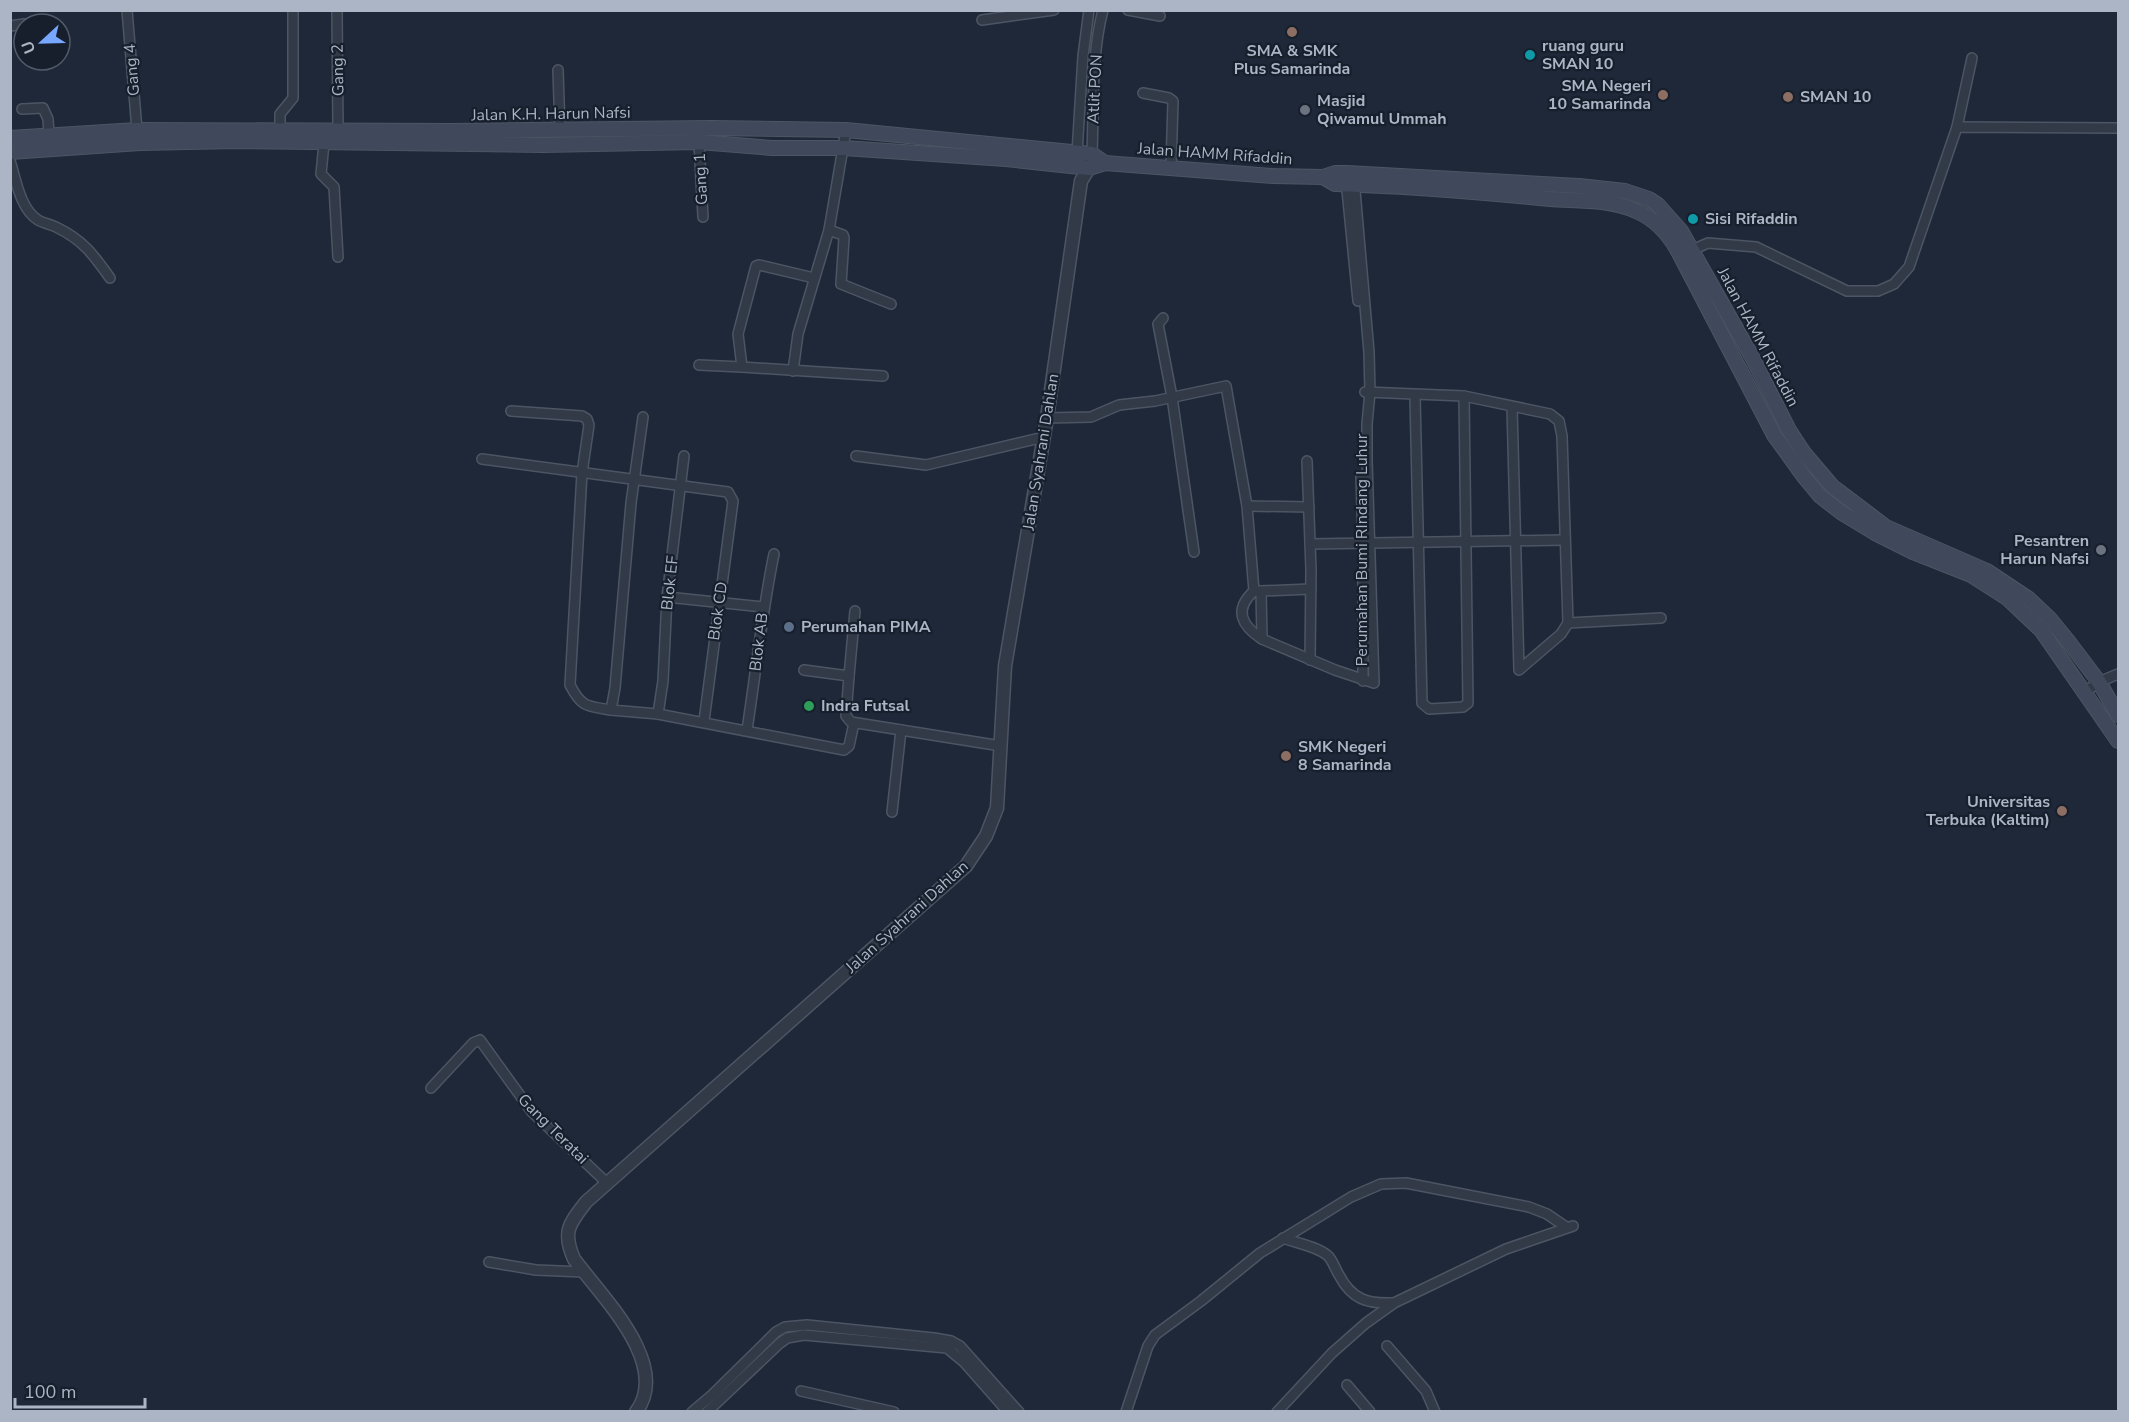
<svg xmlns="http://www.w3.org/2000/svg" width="2129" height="1422" viewBox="0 0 2129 1422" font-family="'Nunito Sans',sans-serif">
	<rect width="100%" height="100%" fill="#1e2838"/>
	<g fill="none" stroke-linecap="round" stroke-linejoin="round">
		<defs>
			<g id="minor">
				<polyline points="127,10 137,130"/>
				<polyline points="337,10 338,130"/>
				<polyline points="1128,10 1160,16"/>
				<polyline points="982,20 1054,10"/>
				<polyline points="10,26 24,24"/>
				<polyline points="558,70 560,131"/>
				<polyline points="1143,93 1169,98 1173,101 1171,167"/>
				<polyline points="22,109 43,108 48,119 49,135"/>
				<polyline points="1957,127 1972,58"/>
				<polyline points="280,130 280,114 293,98 293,10"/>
				<polyline points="699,142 703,217"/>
				<polyline points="324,143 321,174 334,187 338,257"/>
				<polyline points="1077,153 1083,56 1089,10"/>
				<path d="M1092,154C1094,107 1091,56 1103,10"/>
				<path d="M10,161C16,179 20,209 38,220C43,223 50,224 56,227C83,240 93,254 110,278"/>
				<polyline points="1346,180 1358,301"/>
				<polyline points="829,230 843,235 844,238 841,284 891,304"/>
				<polyline points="1692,250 1708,243 1756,247 1847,291 1878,291 1894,284 1909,267 1957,127 2118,128"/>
				<polyline points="814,278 759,265 756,266 738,334 742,367 883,376"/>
				<polyline points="1163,318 1158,324 1172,397 1194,552"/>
				<polyline points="699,365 742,367"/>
				<polyline points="793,371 798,334 829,230 846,130"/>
				<polyline points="1365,392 1464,396 1550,414 1559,421 1562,436 1568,623 1561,634 1519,670 1512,407"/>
				<polyline points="1415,396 1422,703 1429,709 1463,707 1468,703 1464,396"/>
				<path d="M511,411L582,416L587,419L589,425L582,473L570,685C582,708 587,706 611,710"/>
				<polyline points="643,417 631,503 615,688 611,710 658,714"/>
				<polyline points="1047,418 1091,417 1119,405 1155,401 1226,386 1247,506 1254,591 1261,591 1262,639 1335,670 1374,683 1367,460 1367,424 1370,392 1369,352 1354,179"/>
				<polyline points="684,456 667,597 663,681 658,714 844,750 849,746 854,723"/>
				<polyline points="856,456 926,465 1044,437"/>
				<polyline points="482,459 728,492 733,501 704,721"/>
				<polyline points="1307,461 1311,570 1310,660"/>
				<polyline points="1361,476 1363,544 1363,681"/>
				<polyline points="1247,506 1309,507"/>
				<polyline points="1310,544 1564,540"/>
				<path d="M1254,591C1233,610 1242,626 1262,639"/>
				<polyline points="1261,591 1311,589"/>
				<polyline points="667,597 763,607"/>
				<polyline points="1568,623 1661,618"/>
				<polyline points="804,670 849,676 846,716 851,722 1001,746"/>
				<polyline points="849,676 855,611"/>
				<polyline points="2085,692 2099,682 2118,674"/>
				<path d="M747,730C756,671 762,612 774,554"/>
				<polyline points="892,812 901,730"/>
				<polyline points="431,1088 473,1043 480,1040 532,1112 607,1183"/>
				<path d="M1283,1238C1296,1243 1316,1246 1327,1255C1333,1260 1335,1269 1339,1275C1352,1300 1368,1304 1394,1303"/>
				<polyline points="489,1262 536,1270 584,1272"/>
				<polyline points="1387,1346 1426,1391 1435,1412"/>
				<polyline points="1347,1385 1370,1412"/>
				<polyline points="801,1391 894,1412"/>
				<polyline points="692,1412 712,1395 776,1332 785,1327 807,1325 934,1338 951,1341 960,1346 1019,1412"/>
				<polyline points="707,1412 780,1343 787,1338 804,1335 947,1348 964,1362 1008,1412"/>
				<polyline points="1126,1412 1148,1346 1155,1335 1201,1301 1260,1253 1351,1197 1381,1184 1406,1183 1529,1207 1547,1214 1566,1227"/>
				<polyline points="1277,1412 1332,1353 1366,1323 1394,1303 1506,1249 1573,1226"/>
			</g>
			<path id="tertiary" d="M636,1412C672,1364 601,1296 574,1259C562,1232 569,1224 586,1202L966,866L986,836L997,808L1005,666L1047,418L1081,181L1089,168L1091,159"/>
			<g id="secondary">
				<polyline points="10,138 137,130 453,131 711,128 846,130 1092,154 1105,163"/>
				<polyline points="10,152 140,143 236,141 542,145 699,142 772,148 844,148 1006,159 1089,168 1105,163 1273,176 1323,177 1335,173 1347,173 1579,186 1625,191 1649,199 1658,205 1681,231 1751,355 1789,430 1804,453 1832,486 1886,527 1987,571 2029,599 2050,619 2068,641 2099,682 2118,715"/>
				<path d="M1323,177L1335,184C1406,186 1479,192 1550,199C1578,201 1610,199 1636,211C1655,219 1668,233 1678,251L1774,435L1805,478L1820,496L1842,513L1875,533L1913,552L1971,575L2007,598L2041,630L2118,741"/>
			</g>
		</defs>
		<!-- minor casing -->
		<use href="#minor" stroke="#4c5563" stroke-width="12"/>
		<!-- tertiary casing -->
		<use href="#tertiary" stroke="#4c5563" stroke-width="15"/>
		<!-- secondary casing -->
		<use href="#secondary" stroke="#4c5563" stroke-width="16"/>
		<!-- minor -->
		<use href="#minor" stroke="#323a48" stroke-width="9"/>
		<!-- tertiary -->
		<use href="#tertiary" stroke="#323a48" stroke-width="12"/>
		<!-- secondary -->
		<use href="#secondary" stroke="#3f495b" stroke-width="14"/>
	</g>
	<!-- markers -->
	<g fill="#8d6e63" stroke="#171f2c" stroke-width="2">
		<circle cx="1292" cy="32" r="6"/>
		<circle cx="1663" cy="95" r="6"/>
		<circle cx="1788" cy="97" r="6"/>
		<circle cx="1286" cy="756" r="6"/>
		<circle cx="2062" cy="811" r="6"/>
	</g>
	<g fill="#0f9aa8" stroke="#171f2c" stroke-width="2">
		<circle cx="1530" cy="55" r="6"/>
		<circle cx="1693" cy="219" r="6"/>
	</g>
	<g fill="#6b7280" stroke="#171f2c" stroke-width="2">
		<circle cx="1305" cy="110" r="6"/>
		<circle cx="2101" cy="550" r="6"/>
	</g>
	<circle fill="#5c6f8a" stroke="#171f2c" stroke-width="2" cx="789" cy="627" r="6"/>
	<circle fill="#2e9e5b" stroke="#171f2c" stroke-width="2" cx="809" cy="706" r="6"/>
	<g text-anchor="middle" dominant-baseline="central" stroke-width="4.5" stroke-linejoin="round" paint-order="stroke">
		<!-- poi labels -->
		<g font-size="16" font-weight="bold" fill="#abb5c5" stroke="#171f2c" text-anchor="start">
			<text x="1542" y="46">ruang guru<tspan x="1542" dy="18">SMAN 10</tspan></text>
			<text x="1292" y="51" text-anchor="middle">SMA &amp; SMK<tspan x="1292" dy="18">Plus Samarinda</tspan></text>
			<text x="1651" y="86" text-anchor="end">SMA Negeri<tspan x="1651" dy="18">10 Samarinda</tspan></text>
			<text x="1800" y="97">SMAN 10</text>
			<text x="1317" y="101">Masjid<tspan x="1317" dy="18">Qiwamul Ummah</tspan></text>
			<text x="1705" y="219">Sisi Rifaddin</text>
			<text x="2089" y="541" text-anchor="end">Pesantren<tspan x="2089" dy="18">Harun Nafsi</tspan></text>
			<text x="801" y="627">Perumahan PIMA</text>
			<text x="821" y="706">Indra Futsal</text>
			<text x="1298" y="747">SMK Negeri<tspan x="1298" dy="18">8 Samarinda</tspan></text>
			<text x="2050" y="802" text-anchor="end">Universitas<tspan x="2050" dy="18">Terbuka (Kaltim)</tspan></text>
		</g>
		<!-- street labels -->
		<g font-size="16" fill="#abb5c5" stroke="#171f2c">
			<text transform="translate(132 70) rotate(-95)">Gang 4</text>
			<text transform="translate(338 70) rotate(-91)">Gang 2</text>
			<text transform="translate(1095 89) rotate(-87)">Atlit PON</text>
			<text transform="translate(551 114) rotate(-1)">Jalan K.H. Harun Nafsi</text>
			<text transform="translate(1215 154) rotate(4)">Jalan HAMM Rifaddin</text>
			<text transform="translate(701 179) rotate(-93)">Gang 1</text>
			<text transform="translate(1758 337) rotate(62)">Jalan HAMM Rifaddin</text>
			<text transform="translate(1041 452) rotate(-81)">Jalan Syahrani Dahlan</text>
			<text transform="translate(1362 550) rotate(-90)">Perumahan Bumi RIndang Luhur</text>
			<text transform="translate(670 583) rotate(-84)">Blok EF</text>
			<text transform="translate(718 611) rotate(-82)">Blok CD</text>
			<text transform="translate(759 642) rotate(-83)">Blok AB</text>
			<text transform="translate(907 917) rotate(-42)">Jalan Syahrani Dahlan</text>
			<text transform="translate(553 1129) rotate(45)">Gang Teratai</text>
		</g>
	</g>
	<!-- border -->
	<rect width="2129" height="1422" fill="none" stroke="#abb5c5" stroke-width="24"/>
	<!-- north arrow -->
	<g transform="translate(42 42) rotate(248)"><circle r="28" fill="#171f2c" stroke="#525b69" stroke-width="1.5"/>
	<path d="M0-4.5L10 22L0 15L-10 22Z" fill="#77a7ff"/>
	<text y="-9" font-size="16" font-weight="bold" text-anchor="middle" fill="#abb5c5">U</text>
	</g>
	<!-- scale -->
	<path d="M15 1398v9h130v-9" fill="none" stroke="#abb5c5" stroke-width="3"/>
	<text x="24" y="1398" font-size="18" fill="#abb5c5" stroke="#171f2c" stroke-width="4.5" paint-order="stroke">100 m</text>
</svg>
